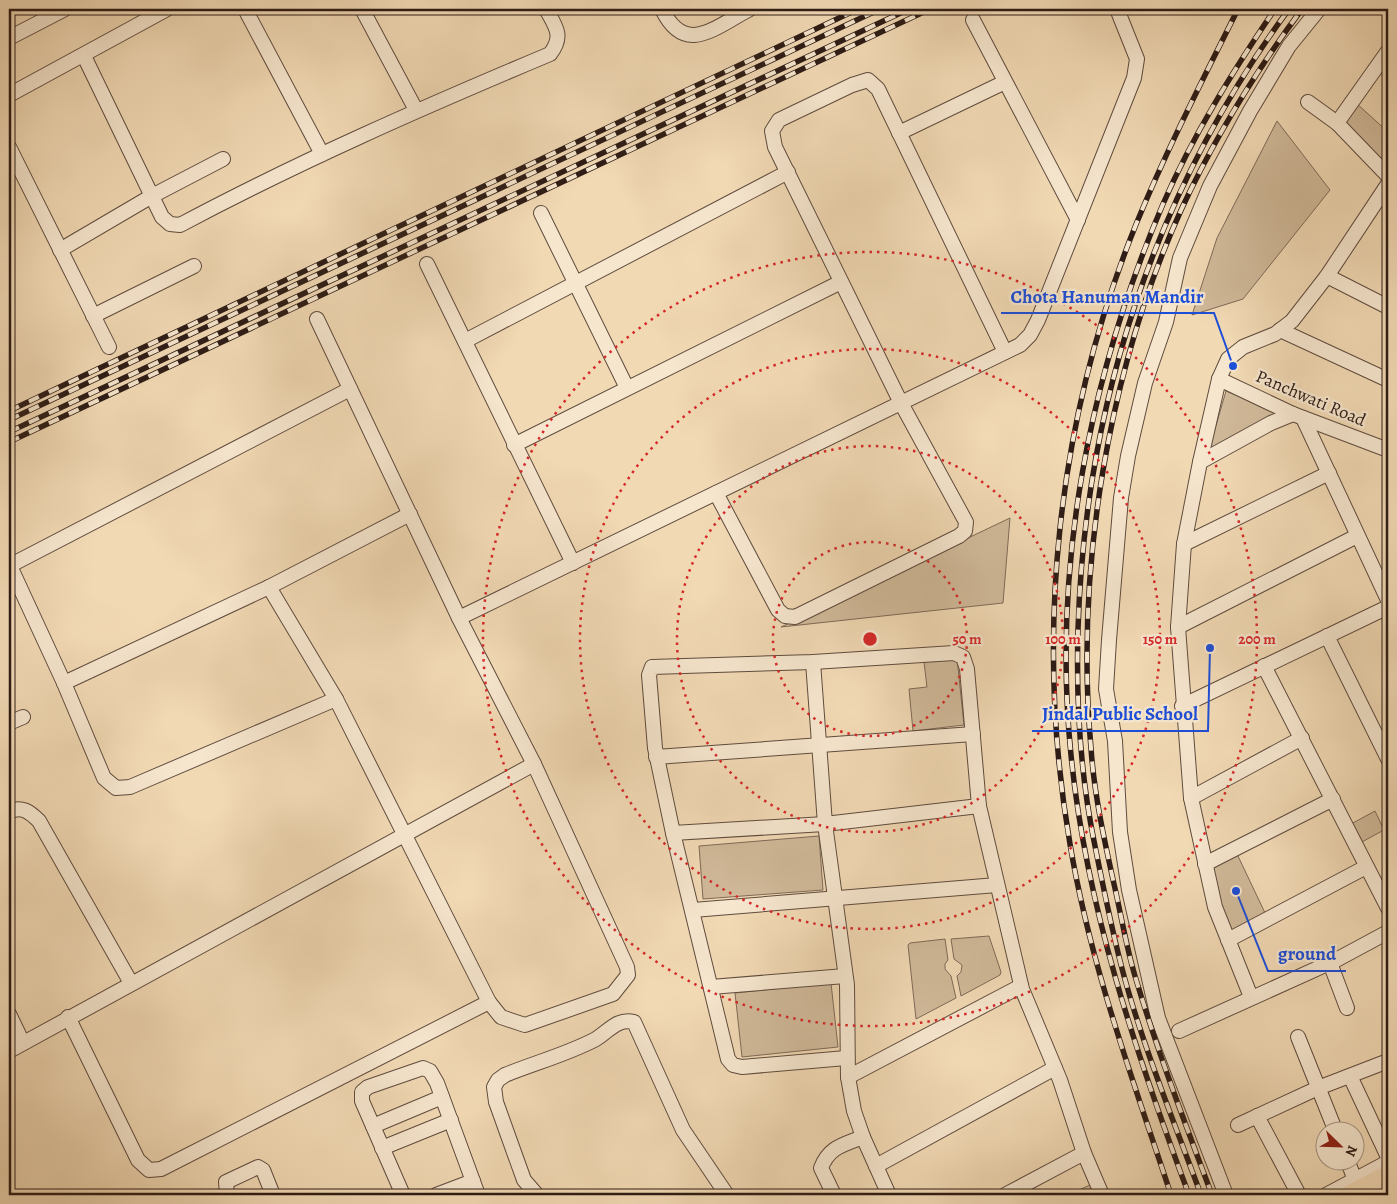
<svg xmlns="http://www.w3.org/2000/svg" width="1397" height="1204" viewBox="0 0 1397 1204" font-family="Alegreya,serif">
	<rect width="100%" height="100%" fill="#f1d9b4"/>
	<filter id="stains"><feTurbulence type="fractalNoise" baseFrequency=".004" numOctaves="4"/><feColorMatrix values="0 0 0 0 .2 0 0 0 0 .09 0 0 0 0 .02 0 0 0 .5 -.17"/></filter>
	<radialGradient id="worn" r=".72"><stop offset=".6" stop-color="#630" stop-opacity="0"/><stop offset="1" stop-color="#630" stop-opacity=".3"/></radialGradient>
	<!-- green -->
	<g fill="#d0b999" stroke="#7f6a58">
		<polygon points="1356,103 1388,132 1388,170 1340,122"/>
		<polygon points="1277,121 1330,190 1243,299 1192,315 1217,238"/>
		<polygon points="1226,391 1282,414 1208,453"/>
		<polygon points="1010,518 1003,603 781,627"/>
		<polygon points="957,658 964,725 913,731 909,689 927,687 924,662"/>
		<polygon points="1375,811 1384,830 1360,843 1351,824"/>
		<polygon points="819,836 823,890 703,899 699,846"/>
		<polygon points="1237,854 1266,915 1228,934 1210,866"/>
		<polygon points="989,936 1001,972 1000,975 961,996 957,976 961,972 962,965 954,959 951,939"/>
		<polygon points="945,939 948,960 945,964 945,969 951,976 956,998 916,1019 908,945 910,943"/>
		<polygon points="831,983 838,1047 742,1057 735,993"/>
		<polygon points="1090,1185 1095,1195 1068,1195"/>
	</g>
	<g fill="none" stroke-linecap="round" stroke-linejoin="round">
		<defs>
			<g id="minor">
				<polyline points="245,9 322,154"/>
				<polyline points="362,9 416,110"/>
				<path d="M662,9C685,57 715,27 750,9"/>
				<polyline points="973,20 1078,220"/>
				<polyline points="9,38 65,9"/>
				<path d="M84,56L162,217L170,224L180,225C300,161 424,107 550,54C564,36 556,27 546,9"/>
				<polyline points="9,95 167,9"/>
				<polyline points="1308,102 1337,123 1388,176"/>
				<polyline points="1337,123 1388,51"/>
				<polyline points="899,133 1005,82"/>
				<polyline points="9,147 109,347"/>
				<polyline points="541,213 627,388"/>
				<polyline points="60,250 152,196 223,159"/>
				<polyline points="427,264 573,563"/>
				<polyline points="1327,276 1388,307"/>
				<polyline points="93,316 194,266"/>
				<polyline points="1280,330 1388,380"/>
				<polyline points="465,341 788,172"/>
				<polyline points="1219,379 1293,414 1388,450"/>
				<polyline points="1303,418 1388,600"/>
				<polyline points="514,445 841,282"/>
				<polyline points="1200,462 1271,423 1293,414"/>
				<polyline points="716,493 778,610 785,616 795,617 959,536 965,531 966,522 901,403 775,147 772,131 779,120 852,85 868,80 878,89 1005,352"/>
				<polyline points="1184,544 1329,473"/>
				<polyline points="9,566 350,389"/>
				<polyline points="10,566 64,683 269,587 410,514"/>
				<polyline points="269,587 336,699 489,1002"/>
				<polyline points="459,618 1020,345 1030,335 1038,320 1134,78 1137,59 1117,9"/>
				<polyline points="1178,627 1357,536"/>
				<polyline points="1327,636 1388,759"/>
				<polyline points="813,662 825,824 847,985 848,1077 854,1111 863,1137 889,1195"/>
				<polyline points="1264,666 1388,908"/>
				<polyline points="64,683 104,778 116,788 130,787 336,699"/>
				<polyline points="1182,706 1388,607"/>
				<polyline points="9,723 23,717"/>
				<polyline points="656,757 973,734"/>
				<polyline points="1191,798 1302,738"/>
				<path d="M9,812C21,805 30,812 39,821L131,983"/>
				<polyline points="673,833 825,824 979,806"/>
				<polyline points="1205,864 1333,799"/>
				<polyline points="693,910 997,885"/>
				<polyline points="1228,940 1366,867"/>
				<polyline points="1330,963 1347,1008"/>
				<polyline points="711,987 845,976"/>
				<polyline points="1251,997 1215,907 1191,798 1178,627 1184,544 1200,462 1219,379 1228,359 1243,347 1275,334 1292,321 1327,276 1388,184"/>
				<polyline points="9,1014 23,1043"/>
				<polyline points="68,1017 138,1160 149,1170 161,1169 489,1002 501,1017 525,1025 613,994 628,975 627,967 534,764 459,618 317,319"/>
				<polyline points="1179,1031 1336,960 1388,932"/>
				<polyline points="1298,1037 1336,1132"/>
				<polyline points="9,1051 534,764"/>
				<polyline points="846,1058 742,1067 733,1065 728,1059 673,833 655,748 649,675 652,667 813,662 954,653 963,657 967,669 979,806 1022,989 1060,1080 1084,1153 1102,1195"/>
				<polyline points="1350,1076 1388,1157"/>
				<polyline points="848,1077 1021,986"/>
				<polyline points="1257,1116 1299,1195"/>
				<polyline points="1238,1125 1318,1088 1388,1061"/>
				<polyline points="373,1126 442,1097"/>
				<polyline points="382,1148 451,1120"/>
				<polyline points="1348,1162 1355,1180"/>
				<polyline points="876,1166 1055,1068"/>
				<polyline points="227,1195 226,1182 258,1167 263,1170 273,1195"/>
				<polyline points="403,1195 362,1101 362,1092 368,1087 423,1068 430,1071 437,1083 478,1195"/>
				<polyline points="436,1195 473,1181"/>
				<path d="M537,1195L524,1180L496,1102L494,1087L498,1080L505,1075C534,1063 568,1054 596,1039C609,1031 617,1018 634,1022L683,1130L727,1195"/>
				<path d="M834,1195L821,1168C829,1147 843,1145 863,1137"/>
				<polyline points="1005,1195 1084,1153"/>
				<polyline points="1226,1195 1158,1018 1129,890 1120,832 1115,741 1106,689 1109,640 1121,498 1128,456 1145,383 1166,322 1180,258 1210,186 1250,111 1289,46 1319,9"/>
				<polyline points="1326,1195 1388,1162"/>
			</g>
			<polyline id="highway" points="1351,1195 1388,1176"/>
		</defs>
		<!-- minor casing -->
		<use href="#minor" stroke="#5f4b3e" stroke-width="16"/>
		<!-- highway casing -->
		<use href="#highway" stroke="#2e1c16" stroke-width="23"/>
		<!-- minor -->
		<use href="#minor" stroke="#f6e6ce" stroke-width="14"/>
		<!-- highway -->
		<use href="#highway" stroke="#f1d9b4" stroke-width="21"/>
		<defs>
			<g id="rail">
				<polyline points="9,411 858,9"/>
				<polyline points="9,420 880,9"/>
				<polyline points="9,432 909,9"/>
				<polyline points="9,442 930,9"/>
				<path d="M1171,1195C1133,1080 1090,964 1070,844C1034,635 1057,418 1137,222C1167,149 1203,79 1238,9"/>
				<path d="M1189,1195C1136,1053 1086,907 1071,755C1052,567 1089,377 1163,204C1193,135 1233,71 1275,9"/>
				<path d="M1201,1195C1175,1124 1144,1049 1124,976C1112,932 1103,886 1094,841C1080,772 1076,700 1078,629C1085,403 1155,191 1289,9"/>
				<path d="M1212,1195C1185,1123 1157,1050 1135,976C1126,946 1121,914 1114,884C1104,839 1094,793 1091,748C1075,570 1108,370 1182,208C1215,137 1256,71 1302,9"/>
			</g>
		</defs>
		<!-- rail casing -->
		<use href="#rail" stroke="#2e1c16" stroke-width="5.5"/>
		<!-- rail -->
		<use href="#rail" stroke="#f6e6ce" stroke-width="4" stroke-dasharray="11" stroke-linecap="butt"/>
	</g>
	<!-- distance rings -->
	<g fill="none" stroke="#d62828" stroke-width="2.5" stroke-dasharray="2.5 5">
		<circle cx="870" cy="639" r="97"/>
		<circle cx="870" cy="639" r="193"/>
		<circle cx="870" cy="639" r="290"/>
		<circle cx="870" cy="639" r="387"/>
	</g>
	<g text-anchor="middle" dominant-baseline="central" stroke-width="4.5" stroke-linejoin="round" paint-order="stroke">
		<!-- street labels -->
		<g font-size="18" fill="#2e1c16" stroke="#f6e6ce">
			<text transform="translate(1311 398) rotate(23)">Panchwati Road</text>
		</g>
	</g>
	<circle cx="870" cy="639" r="8" fill="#d62828" stroke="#f6e6ce" stroke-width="2.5"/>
	<g font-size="15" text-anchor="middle" font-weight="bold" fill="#d62828" stroke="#f6e6ce" stroke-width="4.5" stroke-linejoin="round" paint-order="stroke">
		<text x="967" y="644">50 m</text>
		<text x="1063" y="644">100 m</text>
		<text x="1160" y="644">150 m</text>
		<text x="1257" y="644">200 m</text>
	</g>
	<!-- callouts -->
	<path fill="none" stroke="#1d4ed8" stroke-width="2" d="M1233 366L1214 313H1001M1210 648L1208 731H1032M1236 891L1268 971H1346"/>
	<g fill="#1d4ed8" stroke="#f6e6ce" stroke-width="2">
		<circle cx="1233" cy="366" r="5"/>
		<circle cx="1210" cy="648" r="5"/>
		<circle cx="1236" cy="891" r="5"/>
	</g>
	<g font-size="19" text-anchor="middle" font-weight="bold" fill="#1d4ed8" stroke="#f6e6ce" stroke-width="4.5" stroke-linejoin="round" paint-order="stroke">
		<text x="1107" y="303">Chota Hanuman Mandir</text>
		<text x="1120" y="720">Jindal Public School</text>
		<text x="1307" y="960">ground</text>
	</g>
	<!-- margin -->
	<rect width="1397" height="1204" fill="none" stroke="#f1d9b4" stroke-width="30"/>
	<rect x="10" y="10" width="1377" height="1184" fill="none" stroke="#2e1c16" stroke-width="2.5"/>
	<rect x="15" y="15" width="1367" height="1174" fill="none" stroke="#2e1c16"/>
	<!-- north arrow -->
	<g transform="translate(1340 1146) rotate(113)"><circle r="24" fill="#f6e6ce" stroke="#a69584"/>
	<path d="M0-4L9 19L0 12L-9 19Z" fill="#8f2418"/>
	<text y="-8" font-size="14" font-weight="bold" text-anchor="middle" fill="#2e1c16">N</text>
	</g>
	<rect width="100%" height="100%" filter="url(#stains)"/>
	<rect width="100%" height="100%" fill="url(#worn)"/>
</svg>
